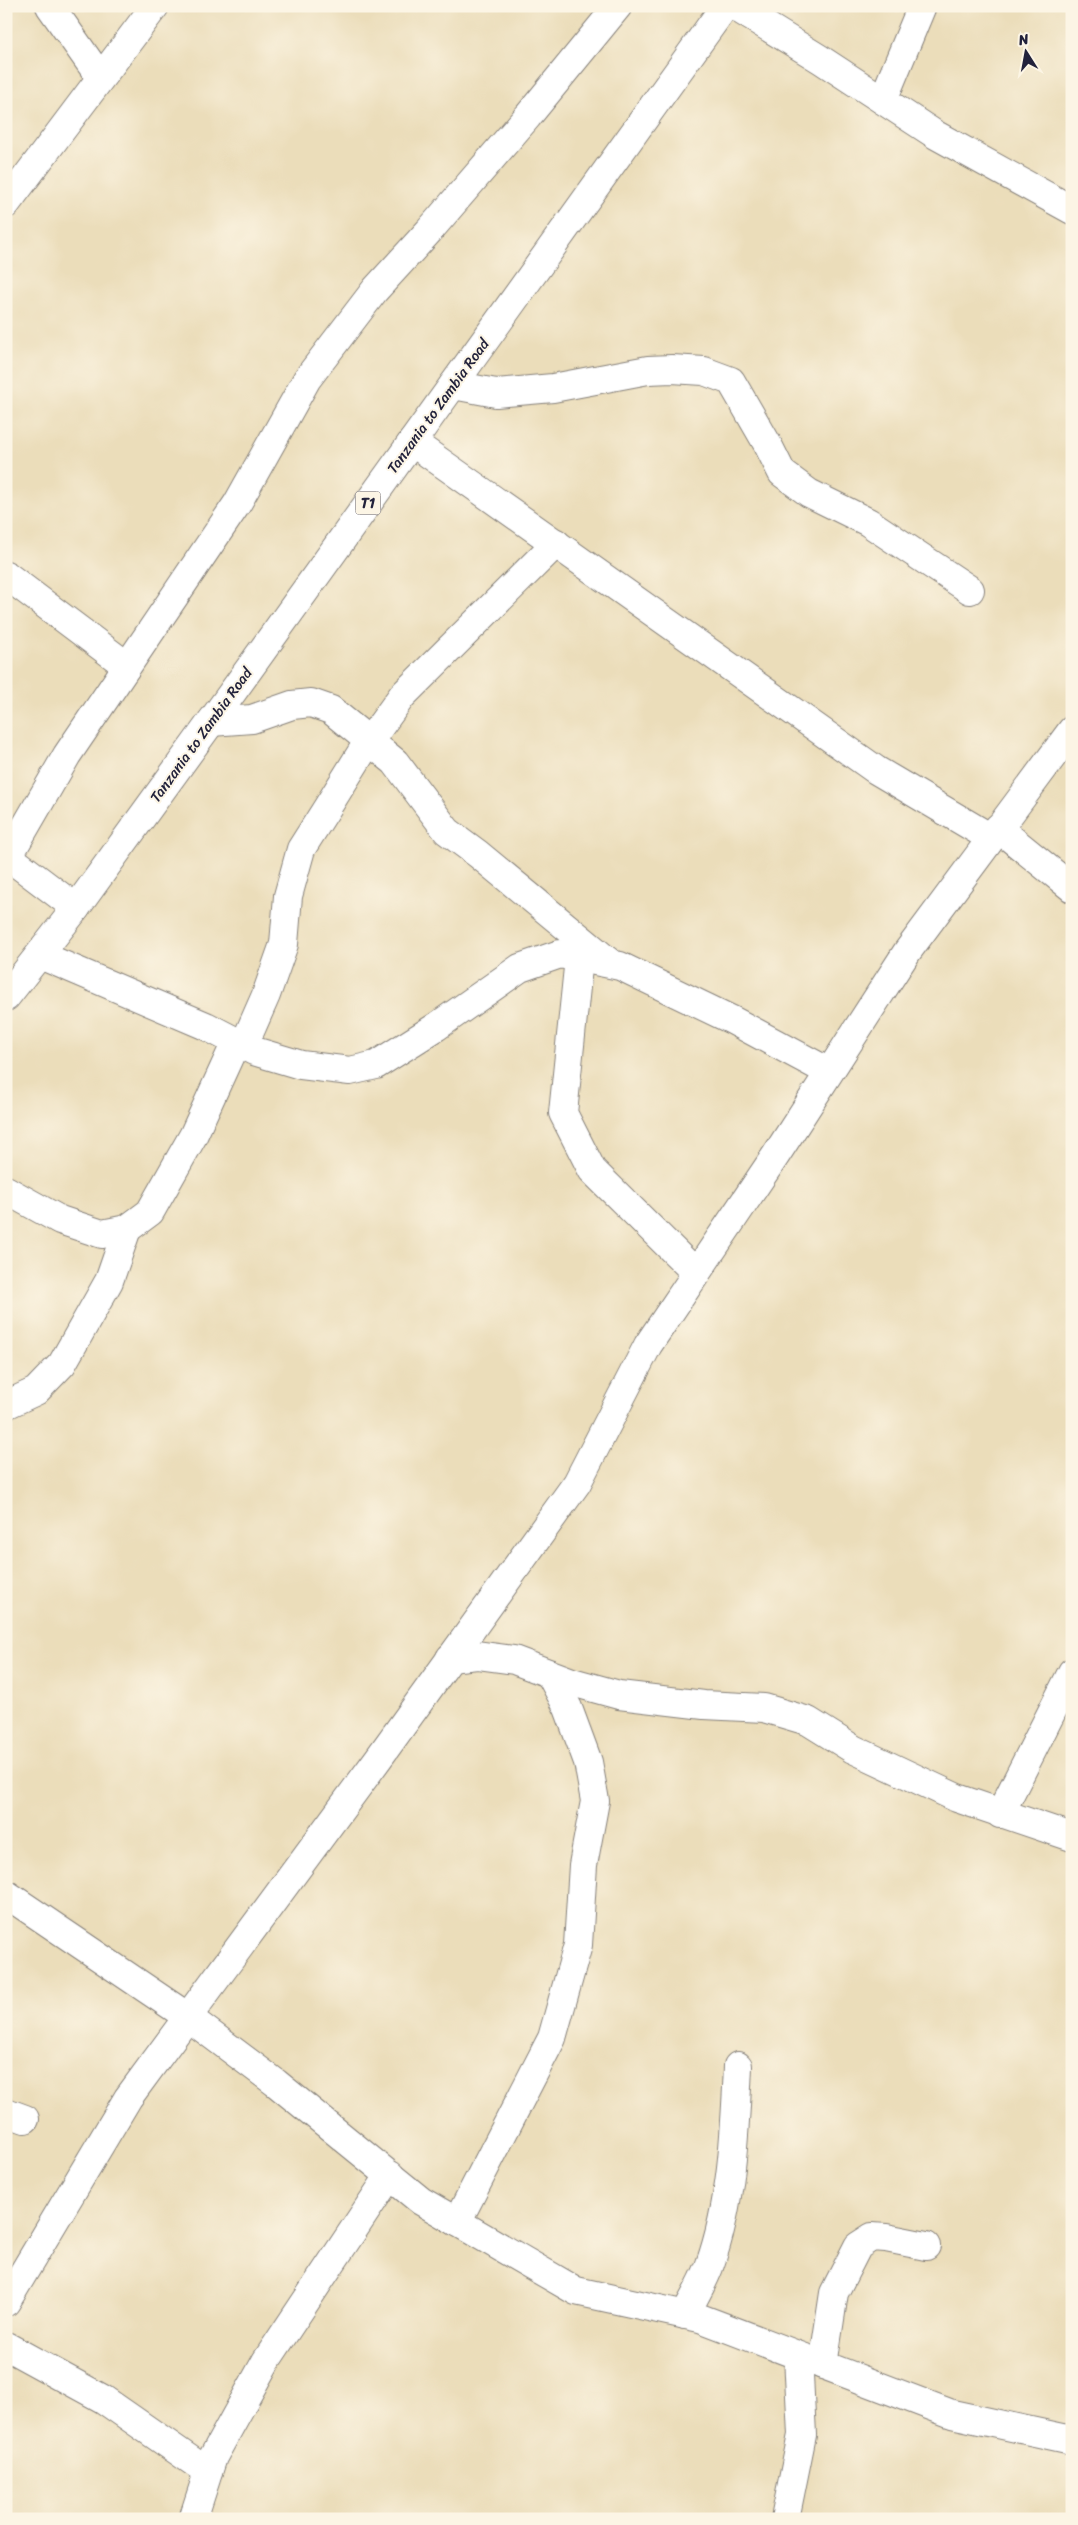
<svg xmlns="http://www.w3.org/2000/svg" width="1078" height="2525" viewBox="0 0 1078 2525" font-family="Sriracha,sans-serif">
	<rect width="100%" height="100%" fill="#fcf5e5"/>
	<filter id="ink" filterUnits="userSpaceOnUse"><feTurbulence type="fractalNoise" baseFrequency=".02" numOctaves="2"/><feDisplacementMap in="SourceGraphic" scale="10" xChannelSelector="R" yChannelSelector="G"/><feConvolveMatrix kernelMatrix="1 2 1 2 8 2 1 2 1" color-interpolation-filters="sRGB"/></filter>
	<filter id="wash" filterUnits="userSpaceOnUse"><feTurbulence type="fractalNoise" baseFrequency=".0096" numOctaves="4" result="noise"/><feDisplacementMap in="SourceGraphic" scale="20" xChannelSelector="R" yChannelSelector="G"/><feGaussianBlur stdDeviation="1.12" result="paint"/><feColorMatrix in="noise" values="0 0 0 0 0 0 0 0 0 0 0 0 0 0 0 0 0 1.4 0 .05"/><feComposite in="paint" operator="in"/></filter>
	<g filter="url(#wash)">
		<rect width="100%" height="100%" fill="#ebddba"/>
	</g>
	<g filter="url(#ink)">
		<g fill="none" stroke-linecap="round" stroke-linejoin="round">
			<defs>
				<g id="minor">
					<polyline points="50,6 100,77"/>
					<polyline points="734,6 820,59 936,135 1072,210"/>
					<polyline points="883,100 922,6"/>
					<polyline points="6,204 155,6"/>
					<polyline points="453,385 496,393 553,388 648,370 672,369 704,371 731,381 768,445 782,473 809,493 868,522 970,590"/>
					<polyline points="412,442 876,770 991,838"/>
					<polyline points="6,575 127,666"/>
					<polyline points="211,722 252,719 292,705 311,703 331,710 395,762 447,831 478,854 609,962"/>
					<polyline points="998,828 1072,888"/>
					<polyline points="6,855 76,908"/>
					<polyline points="8,857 67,755 237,504 307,379 375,290 429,231 528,116 618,6"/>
					<polyline points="40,955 206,1026 254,1051 301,1065 350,1071 376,1065 436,1027 520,968 560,954 620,966 732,1020 829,1072"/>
					<polyline points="579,958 563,1113 592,1170 696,1273"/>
					<polyline points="244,1045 266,995 284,944 288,896 301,849 327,808 363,750 402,696 556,543"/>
					<polyline points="6,1190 60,1220 102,1234 127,1229 150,1212 193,1136 236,1042"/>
					<polyline points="6,1405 36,1391 62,1364 109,1281 127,1229"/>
					<polyline points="450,1658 477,1655 514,1660 572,1682 619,1695 704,1705 764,1708 808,1721 853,1749 957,1798 1072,1837"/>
					<polyline points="1000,1814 1072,1672"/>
					<polyline points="6,1894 188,2017 276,2083 421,2201 576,2291 700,2318 952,2414 1072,2440"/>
					<polyline points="6,2112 25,2119"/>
					<polyline points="457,2222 552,2038 578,1945 583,1865 595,1801 588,1762 568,1708 550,1674"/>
					<polyline points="6,2302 128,2098 378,1759 577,1483 648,1345 776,1155 907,952 1072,730"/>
					<path d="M685,2315C693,2299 703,2283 709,2267C732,2203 735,2133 738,2066"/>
					<polyline points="6,2346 103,2399 208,2472"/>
					<polyline points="823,2365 834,2293 858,2246 872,2237 886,2238 926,2246"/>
					<polyline points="193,2519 213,2457 266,2361 390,2175"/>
					<polyline points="785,2519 802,2435 798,2356"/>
				</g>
				<polyline id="trunk" points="6,997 76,908 211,722 725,6"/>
			</defs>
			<!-- minor casing -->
			<use href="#minor" stroke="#86807a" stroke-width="30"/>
			<!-- trunk casing -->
			<use href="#trunk" stroke="#86807a" stroke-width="30"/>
			<!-- minor -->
			<use href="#minor" stroke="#fff" stroke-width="28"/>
			<!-- trunk -->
			<use href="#trunk" stroke="#fff" stroke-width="28"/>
		</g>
	</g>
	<g text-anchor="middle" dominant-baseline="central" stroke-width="4" stroke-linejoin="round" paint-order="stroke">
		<!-- shield labels -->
		<rect fill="#fcf5e5" stroke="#63616e" stroke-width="1" x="355.5" y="491.5" width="25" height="23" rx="4"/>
		<g font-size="14" font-weight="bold" fill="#22223b">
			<text x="368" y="503">T1</text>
		</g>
		<!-- street labels -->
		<g font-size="15" fill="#22223b" stroke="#fcf5e5">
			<text transform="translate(438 406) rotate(-54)">Tanzania to Zambia Road</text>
			<text transform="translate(201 735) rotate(-54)">Tanzania to Zambia Road</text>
		</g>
	</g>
	<!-- margin -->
	<rect width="1078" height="2525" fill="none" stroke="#fcf5e5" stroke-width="25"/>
	<!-- north arrow -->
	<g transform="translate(1026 52) rotate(349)" stroke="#fcf5e5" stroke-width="4" paint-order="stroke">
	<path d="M0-4L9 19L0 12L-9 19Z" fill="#22223b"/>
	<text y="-8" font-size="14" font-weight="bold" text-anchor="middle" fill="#22223b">N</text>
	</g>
</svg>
